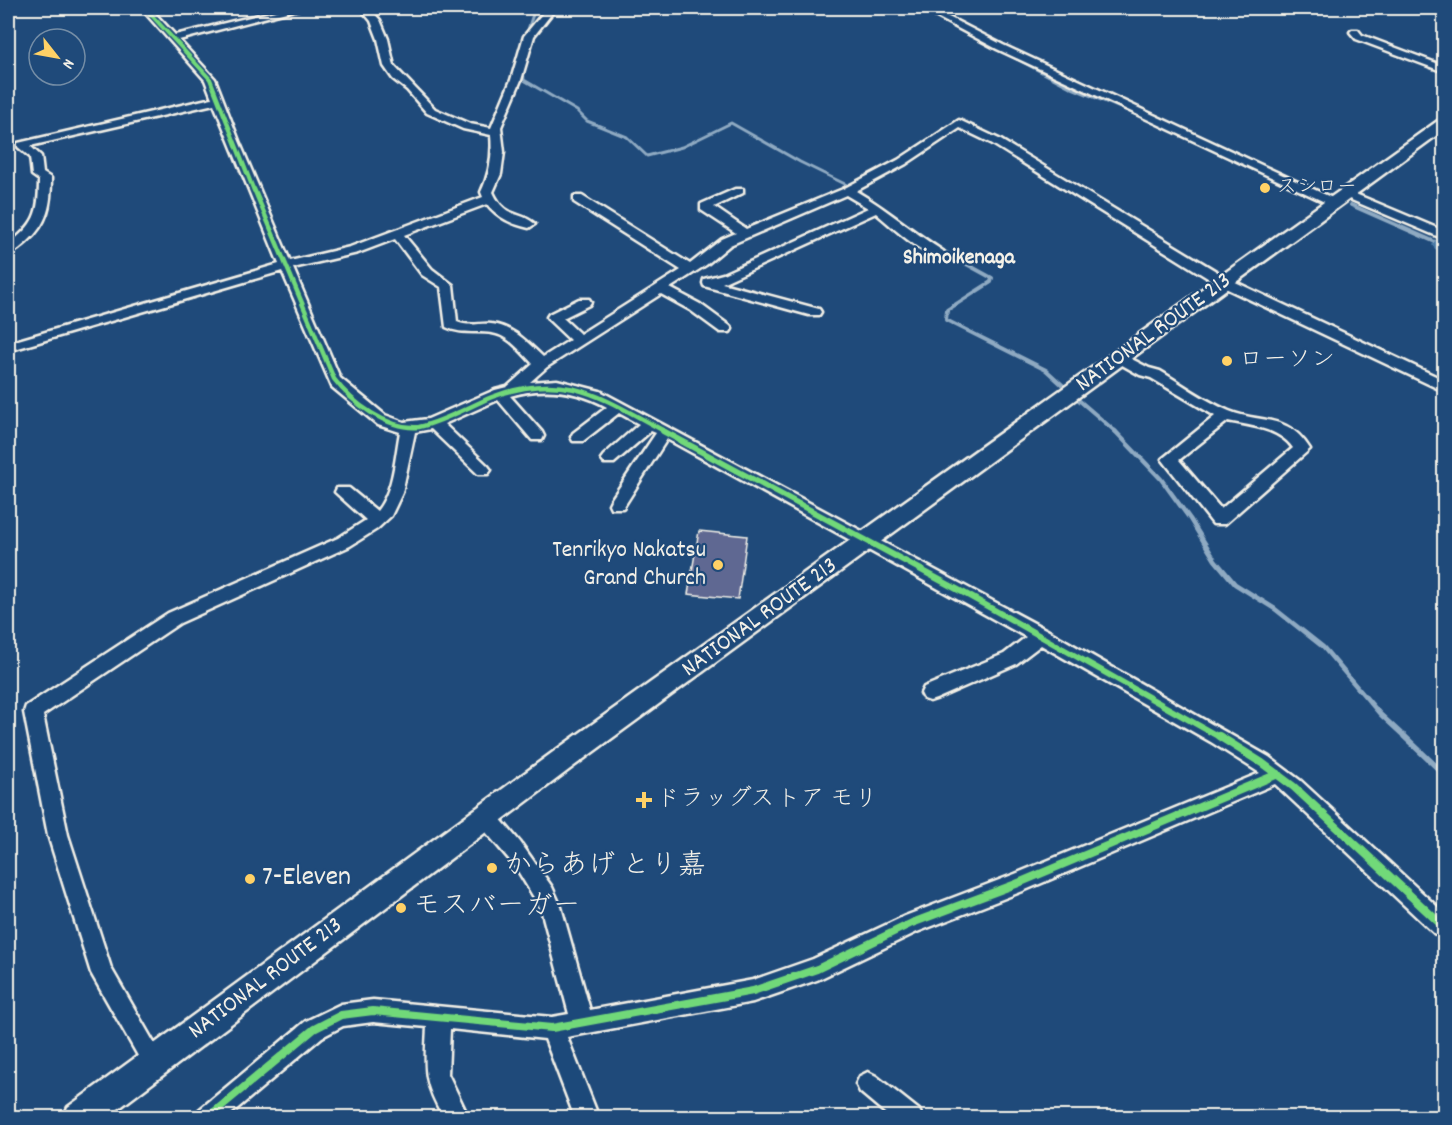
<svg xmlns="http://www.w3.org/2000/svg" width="1452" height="1125" viewBox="0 0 1452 1125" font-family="Dekko,'Klee One',sans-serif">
	<rect width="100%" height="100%" fill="#1f4a7a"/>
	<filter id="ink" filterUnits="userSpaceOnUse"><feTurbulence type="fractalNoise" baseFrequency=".0167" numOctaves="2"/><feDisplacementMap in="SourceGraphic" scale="12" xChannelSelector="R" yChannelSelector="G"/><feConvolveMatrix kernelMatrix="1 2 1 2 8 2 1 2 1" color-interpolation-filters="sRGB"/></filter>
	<g filter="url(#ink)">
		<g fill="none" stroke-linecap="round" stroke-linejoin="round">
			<!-- stream-far3 -->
			<g stroke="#8faac2" stroke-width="3">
				<polyline points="919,8 959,29"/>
				<polyline points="526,36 535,8"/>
				<polyline points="998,49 1070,87 1140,116"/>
				<polyline points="523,68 524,80 577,111 587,121 627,137 647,156 682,147 731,123 800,162 845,184 852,190"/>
				<polyline points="1169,129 1189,137"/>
				<polyline points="1302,184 1317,191"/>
			</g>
			<!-- stream-far2 -->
			<g stroke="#8faac2" stroke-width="4">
				<polyline points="1314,189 1319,192"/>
				<polyline points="872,202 887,212"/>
				<polyline points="1351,205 1442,245"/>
				<polyline points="941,250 992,278 991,282 947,310 946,320 1046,370 1068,390"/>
				<polyline points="1074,396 1116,432"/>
			</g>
			<!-- stream-far1 -->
			<polyline stroke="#8faac2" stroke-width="4.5" points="1115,431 1161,479 1190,519 1215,560 1235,584 1275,609 1323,647 1380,714 1406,738"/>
			<!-- stream -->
			<polyline stroke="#8faac2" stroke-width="6" points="1404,736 1444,774"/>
			<!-- river -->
			<polygon fill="#4b7ba8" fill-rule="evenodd" points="1442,239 1444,240 1444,252 1435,249 1432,245 1435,241"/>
		</g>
		<!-- building -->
		<polygon fill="#5e6892" stroke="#f4f1e8" stroke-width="1.5" points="699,531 747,536 738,599 688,594"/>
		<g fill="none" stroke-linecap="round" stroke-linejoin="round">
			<defs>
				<g id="minor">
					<path d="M141,8H150L175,35L288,8H302L179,40L215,79L239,141L290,261L350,247L483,197L481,192C490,173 493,156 491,135L463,129L427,113L407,90L393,79L384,66L378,39L371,21L360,8H369L380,20L388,39L394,66L435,109L470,124L491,128L511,80L524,36L547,8H556L534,36L521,80L501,127L504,152L501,174L493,192C506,220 519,210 535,224L529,228C512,224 498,218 487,204L404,235L432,269L453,285L457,322C468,327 480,323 491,324C513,326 528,343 543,357L570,340L549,320L547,317L549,314L579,299H589L591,302L589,305L563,318L580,334L681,270L574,202V196H582L690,264L722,239L736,233L701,210V204L735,189H743V193L714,207L746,229L843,189L898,160L959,120L999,139L1229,279L1444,380V391L1439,389L1219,285L991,143L960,128L906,164L856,191C887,209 913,232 943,251L945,254L943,257C927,260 889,224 876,213L722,283L819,309L821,312L819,315H809L704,286L703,283L704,279L723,274L868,208L846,195L730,245L706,265L670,288L700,304L730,326L732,329L730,332H720L690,310L661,294L547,367L530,382L557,380L600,391L1047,630L1269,757L1301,781L1444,913V937L1436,935L1275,784L1023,891L917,932L817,980L753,1002L567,1037L599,1118H575L545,1039L450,1029L448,1074L469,1118H444C422,1080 425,1069 427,1027L373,1022L343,1026L322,1037L226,1118H195L199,1110L306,1021L341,1004L373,1000L552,1017L569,1014L541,909L515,866L479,824L476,817L479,810L486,808L493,810L520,842L552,887L561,907L590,1010L753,980L813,959L905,916L1015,874L1260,773L1211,742L1041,645L1016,664L936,699L930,701L924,699L921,693L924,687L1004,654L1026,637L667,439L623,508H611L609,504L611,500L656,433L651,431L614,463H604L601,459L604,455L639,424L619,413L583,441H573L571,437L573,433L607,407C576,390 545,386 510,396L542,432L544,436L542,440H532L498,400L444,424L488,466L491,470L488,474H478L431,429L415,432L402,493L391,516L377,529L350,546L180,623L43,715L68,835L111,968L165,1062L162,1070L154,1073L146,1070L91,973L48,835L24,712L26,706L168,613L338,538L366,520L335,492L337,488H349L377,511C394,490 395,458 400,432L378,425L332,387L282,271L8,351V343L279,264L214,104L30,146L41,156L43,173L51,178C51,205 48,223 27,242C21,247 15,253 8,255V245C35,224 39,214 39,180L32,175L30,157L18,147V143L212,98L205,80ZM395,239L422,275L441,287L446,327C462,335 476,330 492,333C509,335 522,353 533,364L507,387L495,390L428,419L404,422L385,415L340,378L293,268L358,253Z"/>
					<polygon points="920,8 931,8 1003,45 1341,202 1339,205 1331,205 997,49"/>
					<polygon points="1352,30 1358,30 1362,35 1444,66 1444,72 1356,39 1350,32"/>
					<polygon points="1346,190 1444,231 1444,239 1342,196 1342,192"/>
					<path d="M1120,353L1149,368L1160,371C1182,384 1205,401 1229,411C1261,424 1288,413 1310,449L1225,524H1213L1162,459L1215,416L1151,378L1140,375L1115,361L1113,358L1115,355ZM1228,421C1251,426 1279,428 1293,448L1221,509L1179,460Z"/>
					<polygon points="868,1072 876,1076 919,1110 923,1118 891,1118 860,1092 856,1084 860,1076"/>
				</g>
				<polygon id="highway" points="1444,119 1444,130 574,766 106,1118 63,1118 68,1107 556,750 1439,120"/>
			</defs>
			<!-- minor casing -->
			<use href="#minor" stroke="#f4f1e8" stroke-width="5"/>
			<!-- highway casing -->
			<use href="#highway" stroke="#f4f1e8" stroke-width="5"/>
			<!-- minor -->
			<use href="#minor" fill="#1f4a7a" fill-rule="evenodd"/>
			<!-- highway -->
			<use href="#highway" fill="#1f4a7a" fill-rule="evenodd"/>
			<defs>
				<polyline id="cycleway-far3" points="145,8 210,79 254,191"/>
				<path id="cycleway-far2" d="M254,189L334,379C352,403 388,430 419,427C445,421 468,407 492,397C566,369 602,398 666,432"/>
				<polyline id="cycleway-far1" points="663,431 964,593 1221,738"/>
				<g id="cycleway">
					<polyline points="1219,736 1262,763 1294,787 1444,927"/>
					<polyline points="207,1118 314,1029 341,1015 373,1011 552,1028 753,991 817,969 912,923 1016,884 1278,774"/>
				</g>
			</defs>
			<!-- cycleway-far3 casing -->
			<use href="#cycleway-far3" stroke="#1f4a7a" stroke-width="6"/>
			<!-- cycleway-far2 casing -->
			<use href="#cycleway-far2" stroke="#1f4a7a" stroke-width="8"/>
			<!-- cycleway-far1 casing -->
			<use href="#cycleway-far1" stroke="#1f4a7a" stroke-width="10"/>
			<!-- cycleway casing -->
			<use href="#cycleway" stroke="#1f4a7a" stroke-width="11"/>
			<!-- cycleway-far3 -->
			<use href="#cycleway-far3" stroke="#71d979" stroke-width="4"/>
			<!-- cycleway-far2 -->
			<use href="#cycleway-far2" stroke="#71d979" stroke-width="4.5"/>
			<!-- cycleway-far1 -->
			<use href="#cycleway-far1" stroke="#71d979" stroke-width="6"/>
			<!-- cycleway -->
			<use href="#cycleway" stroke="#71d979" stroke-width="8"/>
		</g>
	</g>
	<!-- markers -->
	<g fill="#ffd166" stroke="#1f4a7a" stroke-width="2">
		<circle cx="1265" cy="188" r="6"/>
		<circle cx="1227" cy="361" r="6"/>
		<circle cx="718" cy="565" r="6"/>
		<path d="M641 791h6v6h6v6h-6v6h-6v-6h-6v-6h6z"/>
		<circle cx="492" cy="868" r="6"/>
		<circle cx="250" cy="879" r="6"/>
		<circle cx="401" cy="908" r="6"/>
	</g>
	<g text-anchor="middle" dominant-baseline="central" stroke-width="4.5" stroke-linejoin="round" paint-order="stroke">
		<!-- far-poi labels -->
		<g font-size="20" fill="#f4f1e8" stroke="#1f4a7a" text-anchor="start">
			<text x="1277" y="188">スシロー</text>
		</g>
		<!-- far-quarter labels -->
		<g font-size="22" font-weight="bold" fill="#f4f1e8" stroke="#1f4a7a">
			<text x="959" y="258">Shimoikenaga</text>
		</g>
		<!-- street labels -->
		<g font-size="24" fill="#f4f1e8" stroke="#1f4a7a">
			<text transform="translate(1154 333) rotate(-36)">NATIONAL ROUTE 213</text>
			<text transform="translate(760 618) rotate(-36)">NATIONAL ROUTE 213</text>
			<text transform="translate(266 979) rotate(-37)">NATIONAL ROUTE 213</text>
		</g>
		<!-- poi labels -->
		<g font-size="24" fill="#f4f1e8" stroke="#1f4a7a" text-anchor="start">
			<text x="1239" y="361">ローソン</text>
			<text x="706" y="551" text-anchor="end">Tenrikyo Nakatsu<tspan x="706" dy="28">Grand Church</tspan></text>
			<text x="656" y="800">ドラッグストア モリ</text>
		</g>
		<!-- near-poi labels -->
		<g font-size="28" fill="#f4f1e8" stroke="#1f4a7a" text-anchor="start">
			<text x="504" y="868">からあげ とり嘉</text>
			<text x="262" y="879">7-Eleven</text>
			<text x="413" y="908">モスバーガー</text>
		</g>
	</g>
	<!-- margin -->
	<rect width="1452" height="1125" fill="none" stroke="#1f4a7a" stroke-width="30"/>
	<rect x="15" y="15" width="1422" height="1095" fill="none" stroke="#f4f1e8" stroke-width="2" filter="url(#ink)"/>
	<!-- north arrow -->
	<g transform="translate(57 57) rotate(121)"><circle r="28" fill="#1f4a7a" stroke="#748da6" stroke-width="1.5"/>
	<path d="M0-4.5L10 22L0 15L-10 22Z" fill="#ffd166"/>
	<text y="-9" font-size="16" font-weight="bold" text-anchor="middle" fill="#f4f1e8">N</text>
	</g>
</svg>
